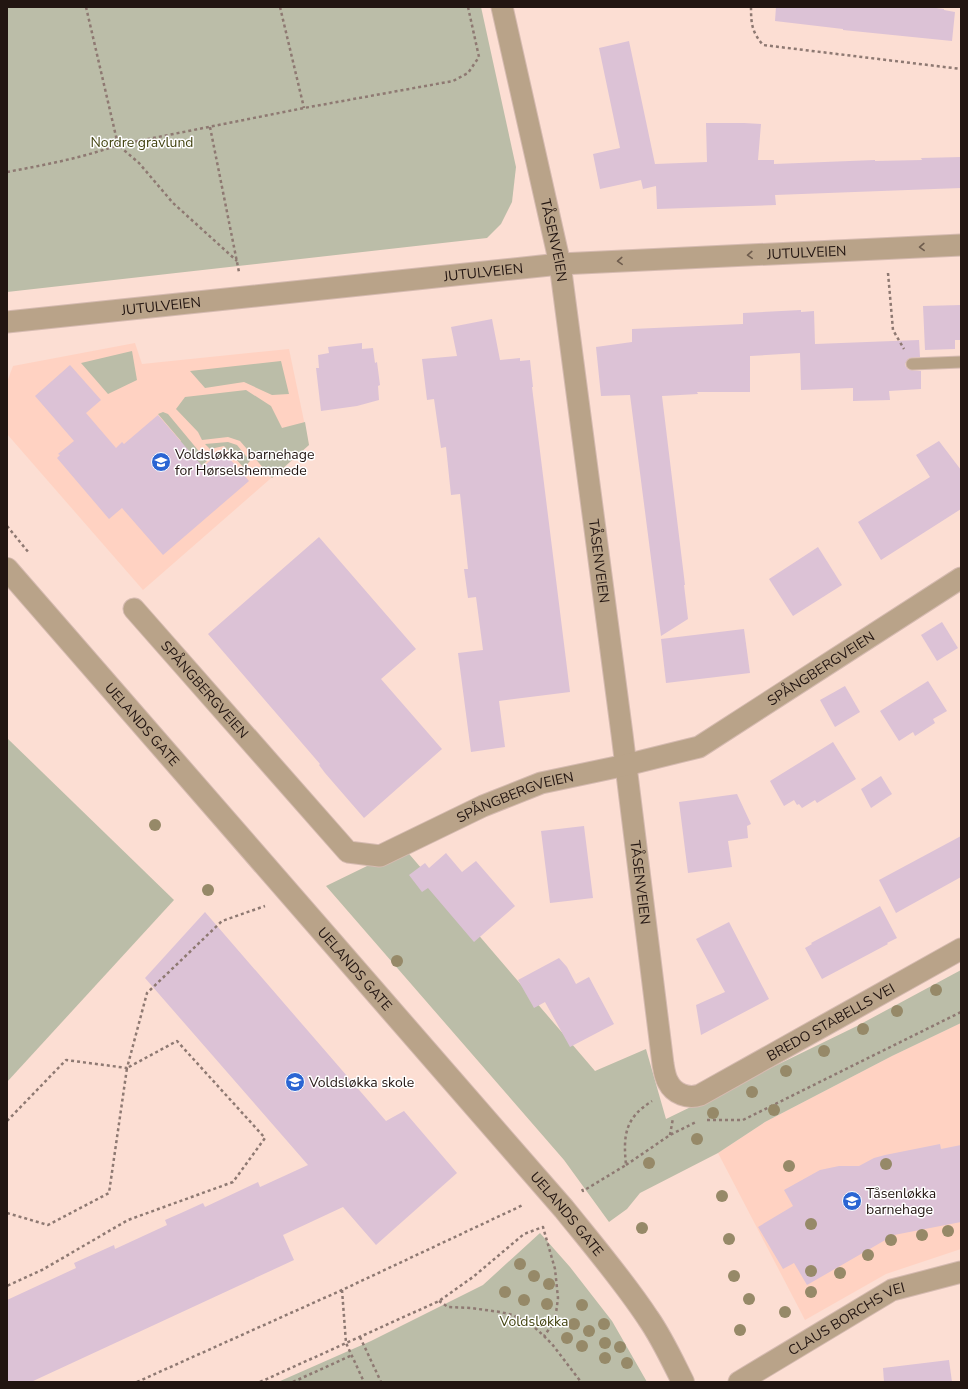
<svg xmlns="http://www.w3.org/2000/svg" width="968" height="1389" viewBox="0 0 968 1389" font-family="'Nunito Sans',sans-serif">
	<rect width="100%" height="100%" fill="#fcded3"/>
	<!-- built -->
	<g fill="#ffd2c2">
		<polygon points="135,343 142,364 289,349 309,445 143,590 7,434 7,382 13,366"/>
		<polygon points="961,1023 961,1249 886,1274 805,1320 718,1153 765,1122 892,1056"/>
	</g>
	<!-- green -->
	<g fill="#bbbda8">
		<polygon points="7,7 481,7 516,167 512,202 501,224 487,238 7,292"/>
		<polygon points="132,351 137,380 108,394 81,363"/>
		<polygon points="281,361 289,394 272,395 244,382 205,388 190,371"/>
		<polygon points="246,390 271,406 282,428 305,422 309,445 272,478 240,441 228,437 202,440 198,432 176,409 185,397"/>
		<polygon points="163,412 168,414 207,461 168,495 179,443 181,441 158,414"/>
		<polygon points="228,442 237,445 250,461 244,468 224,446 210,449 205,444"/>
		<polygon points="7,738 174,900 7,1082"/>
		<polygon points="404,848 595,1071 646,1049 666,1119 857,1026 961,970 961,1023 892,1056 765,1122 718,1153 640,1193 627,1209 609,1222 564,1160 326,886"/>
		<polygon points="540,1233 570,1267 612,1321 647,1382 278,1382 371,1341 483,1285"/>
	</g>
	<!-- building -->
	<g fill="#dcc2d6">
		<polygon points="776,7 928,7 944,9 944,10 955,12 952,41 843,30 843,29 775,21"/>
		<polygon points="629,41 655,164 707,162 706,123 744,123 761,124 758,160 774,160 774,164 875,160 875,161 922,160 921,158 961,157 961,188 775,195 776,205 657,209 656,186 643,189 641,180 600,189 593,154 620,148 599,48"/>
		<polygon points="961,305 961,340 955,340 955,349 925,350 923,306"/>
		<polygon points="801,310 801,312 814,311 815,344 919,340 920,357 909,358 905,364 906,367 909,370 921,371 921,389 889,391 890,400 853,401 853,388 801,390 800,353 750,356 750,392 697,392 698,394 662,396 685,585 684,585 688,619 661,636 630,395 601,396 596,347 632,342 632,329 743,324 743,313"/>
		<polygon points="492,319 500,360 520,358 520,361 530,360 533,387 532,387 570,692 499,701 505,747 471,752 458,653 483,650 476,597 468,598 464,569 468,569 460,494 451,495 446,447 441,448 434,399 427,400 422,359 457,356 451,327"/>
		<polygon points="362,343 362,349 373,348 375,363 377,362 380,385 378,386 379,400 357,406 321,411 316,368 319,368 318,355 329,353 328,347"/>
		<polygon points="70,365 101,400 86,413 116,448 122,442 124,444 158,415 203,467 222,450 249,481 163,555 122,508 109,519 57,458 60,455 58,454 74,441 35,396"/>
		<polygon points="939,441 961,470 961,509 881,560 858,522 930,477 916,455"/>
		<polygon points="319,537 416,649 381,679 442,749 364,818 325,773 319,765 320,764 208,634"/>
		<polygon points="818,547 842,585 793,616 769,579"/>
		<polygon points="942,622 958,648 937,661 921,635"/>
		<polygon points="744,629 750,673 666,683 661,639"/>
		<polygon points="928,681 947,711 933,719 935,723 915,736 913,732 899,741 880,711"/>
		<polygon points="845,686 860,712 835,727 820,700"/>
		<polygon points="833,742 856,779 817,803 815,800 802,808 799,804 797,805 794,800 784,806 770,781"/>
		<polygon points="881,776 892,794 871,808 861,789"/>
		<polygon points="737,794 751,824 747,826 748,838 728,841 732,867 688,873 679,802"/>
		<polygon points="584,826 593,898 550,903 541,831"/>
		<polygon points="961,836 961,877 896,913 879,880"/>
		<polygon points="446,853 462,872 476,861 515,906 474,942 428,888 422,892 409,875 425,863 429,868"/>
		<polygon points="880,906 897,938 887,943 888,944 822,979 805,948 812,944 811,943"/>
		<polygon points="205,912 386,1121 404,1111 457,1173 376,1245 343,1207 283,1235 294,1260 31,1382 7,1382 7,1300 76,1268 74,1263 114,1245 115,1249 167,1225 165,1220 181,1213 203,1203 205,1207 258,1182 260,1187 308,1165 145,978"/>
		<polygon points="729,922 769,999 701,1035 696,1005 725,992 696,939"/>
		<polygon points="559,958 567,967 576,984 589,977 614,1024 570,1047 545,1002 534,1008 518,980"/>
		<polygon points="940,1144 941,1149 961,1145 961,1222 894,1235 807,1285 794,1263 783,1269 758,1227 793,1206 784,1190 820,1170 839,1166 859,1166 874,1158 885,1155"/>
		<polygon points="949,1360 952,1382 884,1382 883,1368"/>
	</g>
	<g fill="none" stroke-linecap="round" stroke-linejoin="round">
		<defs>
			<polyline id="service" points="912,364 961,362"/>
			<g id="minor">
				<path id="s1" d="M502,7L560,264L622,734L663,1064C664,1070 665,1077 668,1082C674,1094 688,1099 700,1095L961,949"/>
				<path id="s2" d="M7,322L560,264L961,245"/>
				<path id="s3" d="M134,609L348,852L380,856L483,806L541,783L626,765L699,747L961,578"/>
				<path id="s4" d="M739,1382L892,1290L961,1272"/>
			</g>
			<g id="tertiary">
				<path id="s5" d="M7,569L564,1209C593,1245 623,1280 648,1318C662,1338 672,1360 683,1382"/>
			</g>
		</defs>
		<!-- service casing -->
		<use href="#service" stroke="#d5bab0" stroke-width="13"/>
		<!-- minor casing -->
		<use href="#minor" stroke="#d5bab0" stroke-width="23"/>
		<!-- tertiary casing -->
		<use href="#tertiary" stroke="#d5bab0" stroke-width="24"/>
		<!-- path -->
		<g stroke="#8e7972" stroke-width="2.5" stroke-dasharray="3 3" stroke-linecap="butt">
			<polyline points="86,7 118,145 139,163 173,203 237,261"/>
			<polyline points="280,7 304,108"/>
			<path d="M751,7C751,24 752,32 763,45L961,69"/>
			<polyline points="210,127 239,272"/>
			<path d="M7,172C44,165 82,158 118,145L304,108L453,81L468,73L479,57L468,7"/>
			<polyline points="888,273 893,330 904,349"/>
			<polyline points="7,526 29,553"/>
			<polyline points="707,1120 743,1120 961,1012"/>
			<polyline points="7,1121 66,1060 127,1068 147,993 222,921 265,906"/>
			<polyline points="670,1135 673,1118"/>
			<polyline points="626,1165 670,1135 696,1122"/>
			<path d="M582,1189L583,1191L626,1165C623,1135 625,1118 652,1101"/>
			<polyline points="7,1213 48,1225 109,1193 127,1068 177,1041 265,1138 233,1182 128,1220 42,1270 7,1286"/>
			<polyline points="342,1290 346,1343 364,1382"/>
			<polyline points="439,1301 448,1307 471,1308 500,1312 513,1315 533,1326 544,1336 552,1344 581,1382"/>
			<polyline points="360,1337 381,1382"/>
			<polyline points="137,1382 342,1290 523,1205"/>
			<polyline points="260,1382 439,1301 473,1277 524,1234 543,1227 555,1269 558,1298 555,1321 544,1336"/>
			<polyline points="293,1382 352,1355"/>
		</g>
		<!-- service -->
		<use href="#service" stroke="#b9a389" stroke-width="11"/>
		<!-- minor -->
		<use href="#minor" stroke="#b9a389" stroke-width="21"/>
		<!-- tertiary -->
		<use href="#tertiary" stroke="#b9a389" stroke-width="22"/>
	</g>
	<!-- trees -->
	<g fill="#968968">
		<circle cx="155" cy="825" r="6"/>
		<circle cx="208" cy="890" r="6"/>
		<circle cx="397" cy="961" r="6"/>
		<circle cx="936" cy="990" r="6"/>
		<circle cx="897" cy="1011" r="6"/>
		<circle cx="863" cy="1029" r="6"/>
		<circle cx="824" cy="1051" r="6"/>
		<circle cx="786" cy="1071" r="6"/>
		<circle cx="752" cy="1092" r="6"/>
		<circle cx="774" cy="1110" r="6"/>
		<circle cx="713" cy="1113" r="6"/>
		<circle cx="697" cy="1139" r="6"/>
		<circle cx="649" cy="1163" r="6"/>
		<circle cx="886" cy="1164" r="6"/>
		<circle cx="789" cy="1166" r="6"/>
		<circle cx="722" cy="1196" r="6"/>
		<circle cx="811" cy="1224" r="6"/>
		<circle cx="642" cy="1228" r="6"/>
		<circle cx="948" cy="1231" r="6"/>
		<circle cx="922" cy="1235" r="6"/>
		<circle cx="729" cy="1239" r="6"/>
		<circle cx="891" cy="1240" r="6"/>
		<circle cx="868" cy="1255" r="6"/>
		<circle cx="520" cy="1264" r="6"/>
		<circle cx="811" cy="1271" r="6"/>
		<circle cx="840" cy="1273" r="6"/>
		<circle cx="534" cy="1276" r="6"/>
		<circle cx="734" cy="1276" r="6"/>
		<circle cx="549" cy="1284" r="6"/>
		<circle cx="505" cy="1292" r="6"/>
		<circle cx="811" cy="1292" r="6"/>
		<circle cx="749" cy="1299" r="6"/>
		<circle cx="524" cy="1300" r="6"/>
		<circle cx="547" cy="1304" r="6"/>
		<circle cx="582" cy="1305" r="6"/>
		<circle cx="785" cy="1312" r="6"/>
		<circle cx="574" cy="1324" r="6"/>
		<circle cx="604" cy="1324" r="6"/>
		<circle cx="740" cy="1330" r="6"/>
		<circle cx="589" cy="1331" r="6"/>
		<circle cx="567" cy="1338" r="6"/>
		<circle cx="605" cy="1343" r="6"/>
		<circle cx="582" cy="1346" r="6"/>
		<circle cx="620" cy="1347" r="6"/>
		<circle cx="605" cy="1358" r="6"/>
		<circle cx="627" cy="1363" r="6"/>
	</g>
	<!-- one-way arrows -->
	<defs><path id="oneway-chevron" d="M-2-3.5L2.5 0L-2 3.5" fill="none" stroke-width="1.6" stroke-linecap="round" stroke-linejoin="round"/></defs>
	<g stroke="#6e5c4d">
		<use href="#oneway-chevron" transform="translate(922 247) rotate(178)"/>
		<use href="#oneway-chevron" transform="translate(750 255) rotate(177)"/>
		<use href="#oneway-chevron" transform="translate(620 261) rotate(177)"/>
	</g>
	<!-- icons -->
	<defs>
		<symbol id="school-disc" viewBox="-11 -11 22 22"><circle r="9.5" fill="#2b65d3" stroke="#fff"/><path d="M0-5L7-2L0 1L-7-2ZM-4 1L0 2.5L4 1V4Q0 6-4 4Z" fill="#fff"/></symbol>
	</defs>
	<g fill-rule="evenodd">
		<use href="#school-disc" x="150" y="451" width="22" height="22"/>
		<use href="#school-disc" x="284" y="1071" width="22" height="22"/>
		<use href="#school-disc" x="841" y="1190" width="22" height="22"/>
	</g>
	<g text-anchor="middle" dominant-baseline="central" stroke-width="3" stroke-linejoin="round" paint-order="stroke">
		<!-- park labels -->
		<g font-size="14" fill="#434411" stroke="#fff">
			<text x="142" y="142">Nordre gravlund</text>
			<text x="534" y="1321">Voldsløkka</text>
		</g>
		<!-- street labels -->
		<g font-size="14" fill="#221511" stroke="#fff">
			<text stroke="none"><textPath href="#s1" startOffset="239">TÅSENVEIEN</textPath></text>
			<text stroke="none"><textPath href="#s2" startOffset="803">JUTULVEIEN</textPath></text>
			<text stroke="none"><textPath href="#s2" startOffset="479">JUTULVEIEN</textPath></text>
			<text stroke="none"><textPath href="#s2" startOffset="155">JUTULVEIEN</textPath></text>
			<text stroke="none"><textPath href="#s1" startOffset="563">TÅSENVEIEN</textPath></text>
			<text stroke="none"><textPath href="#s3" startOffset="840">SPÅNGBERGVEIEN</textPath></text>
			<text stroke="none"><textPath href="#s3" startOffset="107">SPÅNGBERGVEIEN</textPath></text>
			<text stroke="none"><textPath href="#s5" startOffset="206">UELANDS GATE</textPath></text>
			<text stroke="none"><textPath href="#s3" startOffset="504">SPÅNGBERGVEIEN</textPath></text>
			<text stroke="none"><textPath href="#s1" startOffset="887">TÅSENVEIEN</textPath></text>
			<text stroke="none"><textPath href="#s5" startOffset="530">UELANDS GATE</textPath></text>
			<text stroke="none"><textPath href="#s1" startOffset="1276">BREDO STABELLS VEI</textPath></text>
			<text stroke="none"><textPath href="#s5" startOffset="854">UELANDS GATE</textPath></text>
			<text stroke="none"><textPath href="#s4" startOffset="125">CLAUS BORCHS VEI</textPath></text>
		</g>
		<!-- poi labels -->
		<g font-size="14" fill="#221511" stroke="#fff" text-anchor="start">
			<text x="175" y="454">Voldsløkka barnehage<tspan x="175" dy="16">for Hørselshemmede</tspan></text>
			<text x="309" y="1082">Voldsløkka skole</text>
			<text x="866" y="1193">Tåsenløkka<tspan x="866" dy="16">barnehage</tspan></text>
		</g>
	</g>
	<!-- border -->
	<rect width="968" height="1389" fill="none" stroke="#221511" stroke-width="16"/>
</svg>
